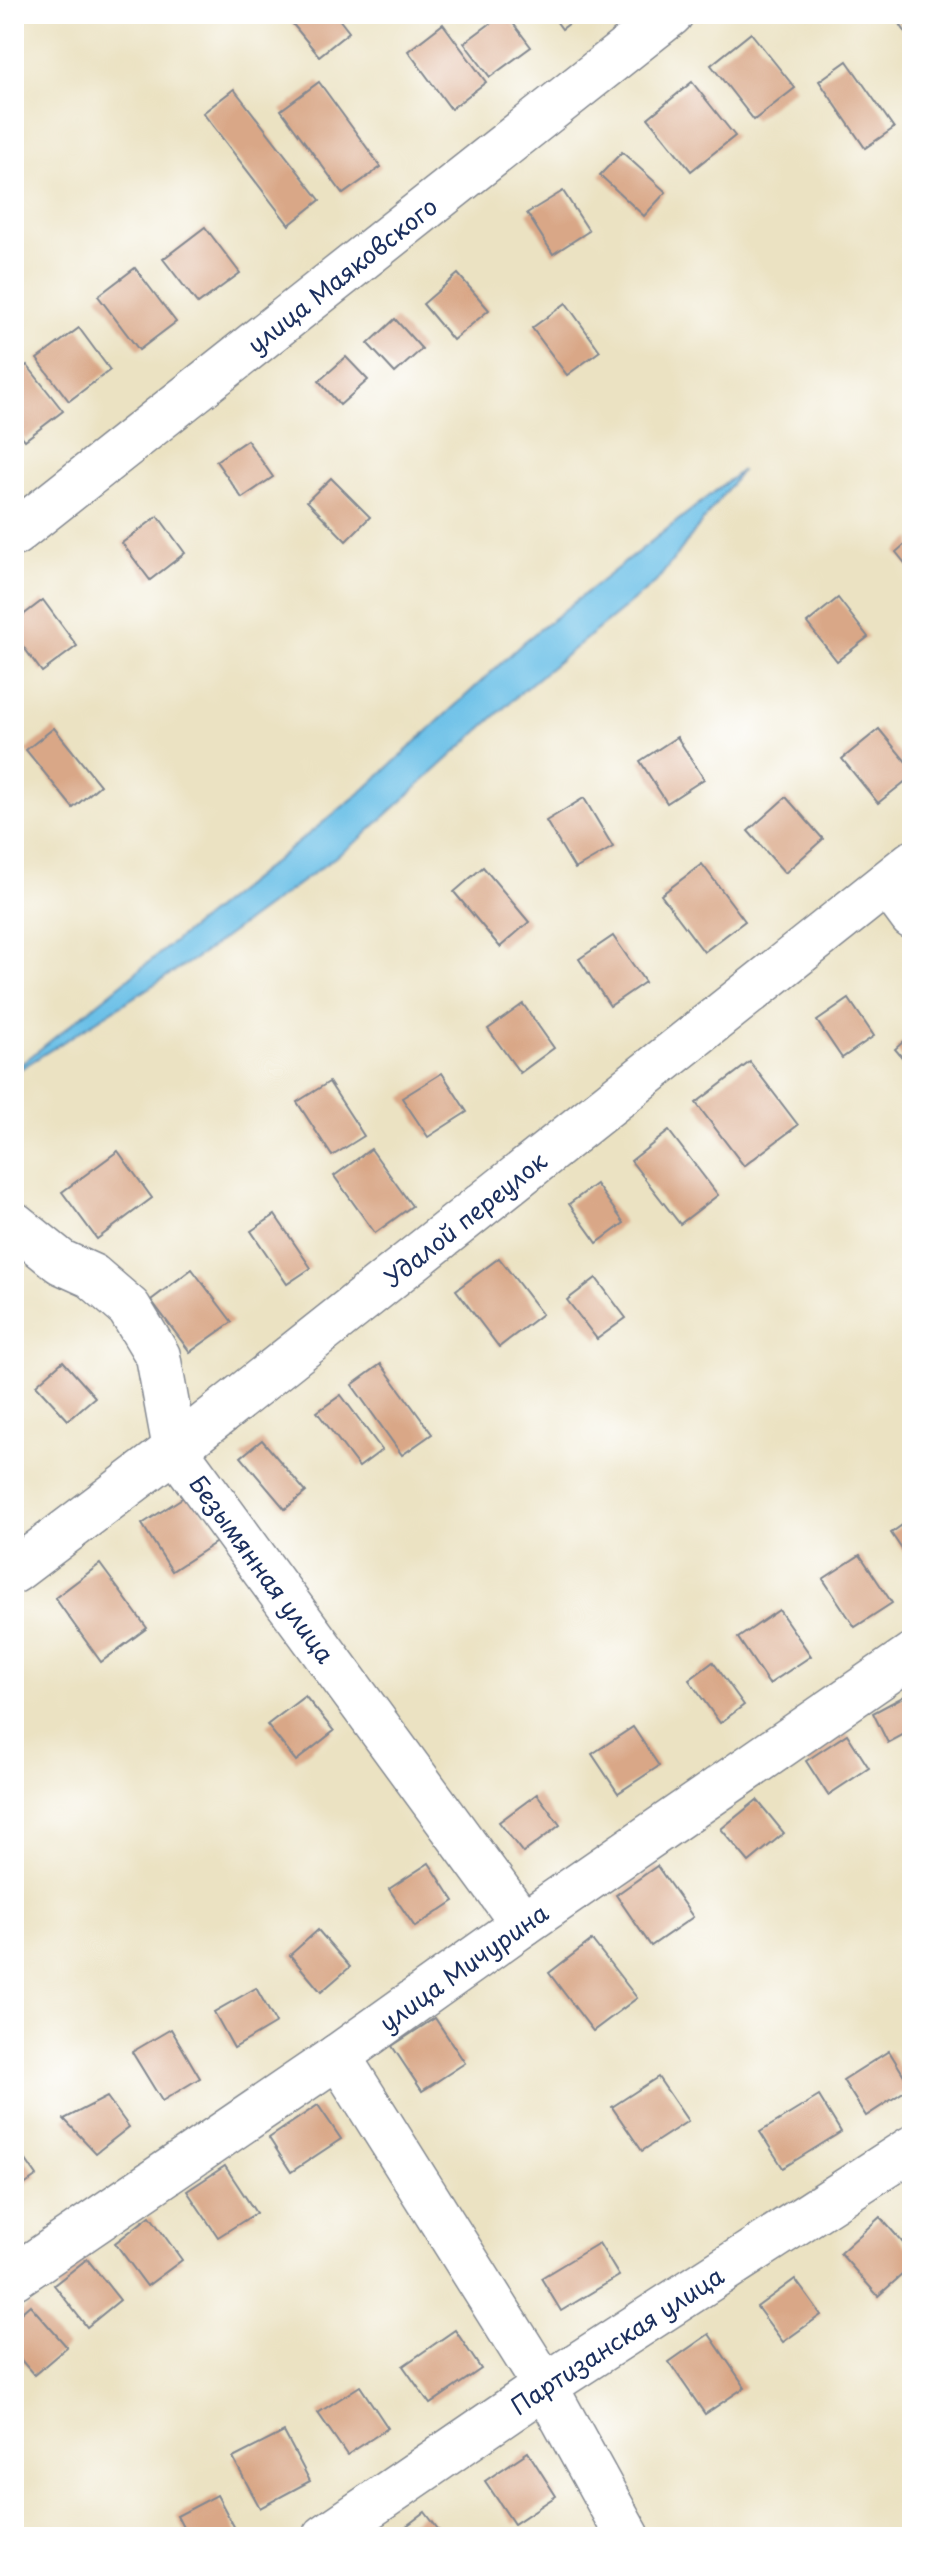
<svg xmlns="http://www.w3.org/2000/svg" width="926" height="2551" viewBox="0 0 926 2551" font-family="'Playpen Sans',sans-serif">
	<rect width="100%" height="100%" fill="#fff"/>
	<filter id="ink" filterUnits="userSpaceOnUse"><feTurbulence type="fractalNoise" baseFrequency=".0125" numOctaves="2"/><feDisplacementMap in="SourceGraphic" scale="16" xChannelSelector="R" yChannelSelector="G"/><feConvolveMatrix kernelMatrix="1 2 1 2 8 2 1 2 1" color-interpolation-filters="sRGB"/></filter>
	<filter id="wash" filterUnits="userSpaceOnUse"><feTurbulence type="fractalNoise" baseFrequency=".006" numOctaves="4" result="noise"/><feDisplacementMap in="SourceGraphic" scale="32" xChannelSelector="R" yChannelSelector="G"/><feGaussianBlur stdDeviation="1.8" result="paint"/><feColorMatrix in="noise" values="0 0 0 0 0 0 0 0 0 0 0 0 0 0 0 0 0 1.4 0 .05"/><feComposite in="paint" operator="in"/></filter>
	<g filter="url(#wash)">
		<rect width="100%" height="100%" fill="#ebe2c2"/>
		<!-- water -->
		<polygon fill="#6ac0e7" stroke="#4278a2" stroke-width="2" points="742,470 656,582 529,685 360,839 202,954 14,1073 14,1070 366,788 525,641"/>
		<g id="blocks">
			<!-- building -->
			<g fill="#d9a787">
				<polygon points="290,14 335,14 349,32 319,56 287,17"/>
				<polygon points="503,14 506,14 531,47 490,77 464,43"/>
				<polygon points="551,14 582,14 562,29"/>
				<polygon points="905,14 912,14 912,43 897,19"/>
				<polygon points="443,24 486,82 451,109 408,51"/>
				<polygon points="751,33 795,88 754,120 711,65"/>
				<polygon points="847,61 894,128 865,148 819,81"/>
				<polygon points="319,82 381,167 343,194 281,110"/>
				<polygon points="692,82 735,136 691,171 648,118"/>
				<polygon points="234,89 320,200 289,225 203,113"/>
				<polygon points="622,152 666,192 644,216 600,175"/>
				<polygon points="563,191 589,231 553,254 527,213"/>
				<polygon points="205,227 240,273 198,304 163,259"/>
				<polygon points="135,268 176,322 139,350 98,296"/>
				<polygon points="458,274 489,310 453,340 423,304"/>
				<polygon points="566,303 600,351 567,375 532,328"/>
				<polygon points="395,319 422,349 395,373 368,344"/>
				<polygon points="79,328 110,370 69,401 37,359"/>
				<polygon points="346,357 368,380 340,405 319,381"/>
				<polygon points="27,365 63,411 25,440 14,426 14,376"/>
				<polygon points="247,440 273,477 242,498 216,461"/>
				<polygon points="331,478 370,517 346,541 307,501"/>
				<polygon points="158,516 185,553 150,580 122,543"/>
				<polygon points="912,538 912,572 896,552"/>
				<polygon points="838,598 868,637 837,661 807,623"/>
				<polygon points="43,600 77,646 42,672 14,634 14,622"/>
				<polygon points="54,728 100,785 73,808 26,750"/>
				<polygon points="879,729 912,769 912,776 878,803 842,759"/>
				<polygon points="677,737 704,779 667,803 640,761"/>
				<polygon points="786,797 823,839 785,873 748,831"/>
				<polygon points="584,798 613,847 575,869 546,821"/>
				<polygon points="702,864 745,921 704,952 661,895"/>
				<polygon points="483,867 529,922 500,947 454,892"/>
				<polygon points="613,936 645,982 610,1006 579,959"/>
				<polygon points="849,999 874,1036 842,1058 817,1021"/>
				<polygon points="523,1004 554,1048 520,1073 488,1029"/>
				<polygon points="912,1034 912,1069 895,1049"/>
				<polygon points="750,1062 798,1125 744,1166 696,1103"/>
				<polygon points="442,1073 467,1112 428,1137 402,1098"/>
				<polygon points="329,1082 364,1136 332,1156 297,1102"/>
				<polygon points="669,1131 718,1195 680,1224 631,1161"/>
				<polygon points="371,1149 412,1206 375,1233 334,1176"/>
				<polygon points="118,1151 152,1198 97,1239 62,1192"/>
				<polygon points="596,1184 624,1223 597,1243 569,1204"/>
				<polygon points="275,1215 311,1268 287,1284 251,1231"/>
				<polygon points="499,1258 542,1314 499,1347 456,1290"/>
				<polygon points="192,1269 232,1322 190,1352 151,1300"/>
				<polygon points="596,1278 626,1318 597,1339 567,1300"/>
				<polygon points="63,1361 95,1397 68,1420 36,1385"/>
				<polygon points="381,1364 432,1434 402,1455 352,1385"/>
				<polygon points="341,1395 382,1450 359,1467 317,1412"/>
				<polygon points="262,1440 306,1492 285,1509 241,1457"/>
				<polygon points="190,1493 221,1539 172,1571 142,1524"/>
				<polygon points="912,1518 912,1564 891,1533"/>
				<polygon points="860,1555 892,1603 855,1627 823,1579"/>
				<polygon points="100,1564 147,1628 101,1662 55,1598"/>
				<polygon points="779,1610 811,1656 769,1684 738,1638"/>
				<polygon points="713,1662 744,1705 720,1723 689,1680"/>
				<polygon points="912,1692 912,1730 888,1743 873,1713"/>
				<polygon points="305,1696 334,1731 296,1761 267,1725"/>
				<polygon points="633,1727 659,1766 618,1793 592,1754"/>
				<polygon points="847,1734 869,1768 828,1795 806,1761"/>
				<polygon points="537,1794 560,1825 523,1853 499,1822"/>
				<polygon points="757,1800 784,1833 749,1862 721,1829"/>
				<polygon points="429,1863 454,1901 415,1927 389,1889"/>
				<polygon points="657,1866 693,1917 651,1946 616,1895"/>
				<polygon points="318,1930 350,1967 321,1992 290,1955"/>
				<polygon points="592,1940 637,1998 593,2031 549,1973"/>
				<polygon points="256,1988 276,2023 234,2048 214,2012"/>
				<polygon points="435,2018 465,2063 422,2091 392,2046"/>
				<polygon points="171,2029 200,2078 162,2101 132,2052"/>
				<polygon points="889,2051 911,2087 866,2116 843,2080"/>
				<polygon points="658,2077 688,2121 642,2151 612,2107"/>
				<polygon points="819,2096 841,2132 783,2168 760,2132"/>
				<polygon points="107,2097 129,2127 96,2153 64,2119"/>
				<polygon points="318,2105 341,2139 291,2172 269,2138"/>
				<polygon points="14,2143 37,2176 14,2192"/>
				<polygon points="225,2166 256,2213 218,2237 187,2191"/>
				<polygon points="150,2216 182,2260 147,2286 115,2243"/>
				<polygon points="880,2217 912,2253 912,2266 878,2296 840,2253"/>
				<polygon points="599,2243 619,2276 561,2311 541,2278"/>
				<polygon points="87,2259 120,2300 87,2327 54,2285"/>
				<polygon points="795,2279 821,2315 783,2342 757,2307"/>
				<polygon points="30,2305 67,2347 34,2375 14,2352 14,2319"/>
				<polygon points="455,2330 481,2369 430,2404 403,2366"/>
				<polygon points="709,2334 745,2387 705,2414 669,2362"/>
				<polygon points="360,2386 388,2428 347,2455 318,2413"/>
				<polygon points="284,2432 310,2481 260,2508 233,2458"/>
				<polygon points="528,2452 556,2496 514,2524 485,2481"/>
				<polygon points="217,2495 238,2534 233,2537 188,2537 177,2516"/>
				<polygon points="425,2512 444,2537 392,2537"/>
			</g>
		</g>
	</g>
	<g filter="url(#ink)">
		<use href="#blocks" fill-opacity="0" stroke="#838890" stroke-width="2"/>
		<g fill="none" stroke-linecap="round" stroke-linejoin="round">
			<defs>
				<g id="minor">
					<polyline points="887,883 912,917"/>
					<path id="s1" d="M14,1224L61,1262L92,1276L129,1308L158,1356L175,1449L523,1924"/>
					<path id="s2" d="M14,1571L175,1449L912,863"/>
					<polyline points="338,2056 545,2386 628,2537"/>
					<path id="s3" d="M14,2277L338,2056L523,1924L912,1655"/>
					<path id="s4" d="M325,2537L545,2386L912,2148"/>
				</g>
				<g id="major">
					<path id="s5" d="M14,534L671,14"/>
				</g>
			</defs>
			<!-- minor casing -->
			<use href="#minor" stroke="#838890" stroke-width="47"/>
			<!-- major casing -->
			<use href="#major" stroke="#838890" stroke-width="47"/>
			<!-- minor -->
			<use href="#minor" stroke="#fff" stroke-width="44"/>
			<!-- major -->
			<use href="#major" stroke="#fff" stroke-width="44"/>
		</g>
	</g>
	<g text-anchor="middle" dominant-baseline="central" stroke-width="6" stroke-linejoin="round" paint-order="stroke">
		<!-- street labels -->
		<g font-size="24" fill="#1b2f5e" stroke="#fff">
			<text stroke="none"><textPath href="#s5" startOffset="418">улица Маяковского</textPath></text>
			<text stroke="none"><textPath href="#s2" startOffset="572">Удалой переулок</textPath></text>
			<text stroke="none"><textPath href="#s1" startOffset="442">Безымянная улица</textPath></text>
			<text stroke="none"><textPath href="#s3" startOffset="546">улица Мичурина</textPath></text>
			<text stroke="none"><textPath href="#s4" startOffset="352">Партизанская улица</textPath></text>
		</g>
	</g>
	<!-- margin -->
	<rect width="926" height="2551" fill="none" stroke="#fff" stroke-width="48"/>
</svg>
